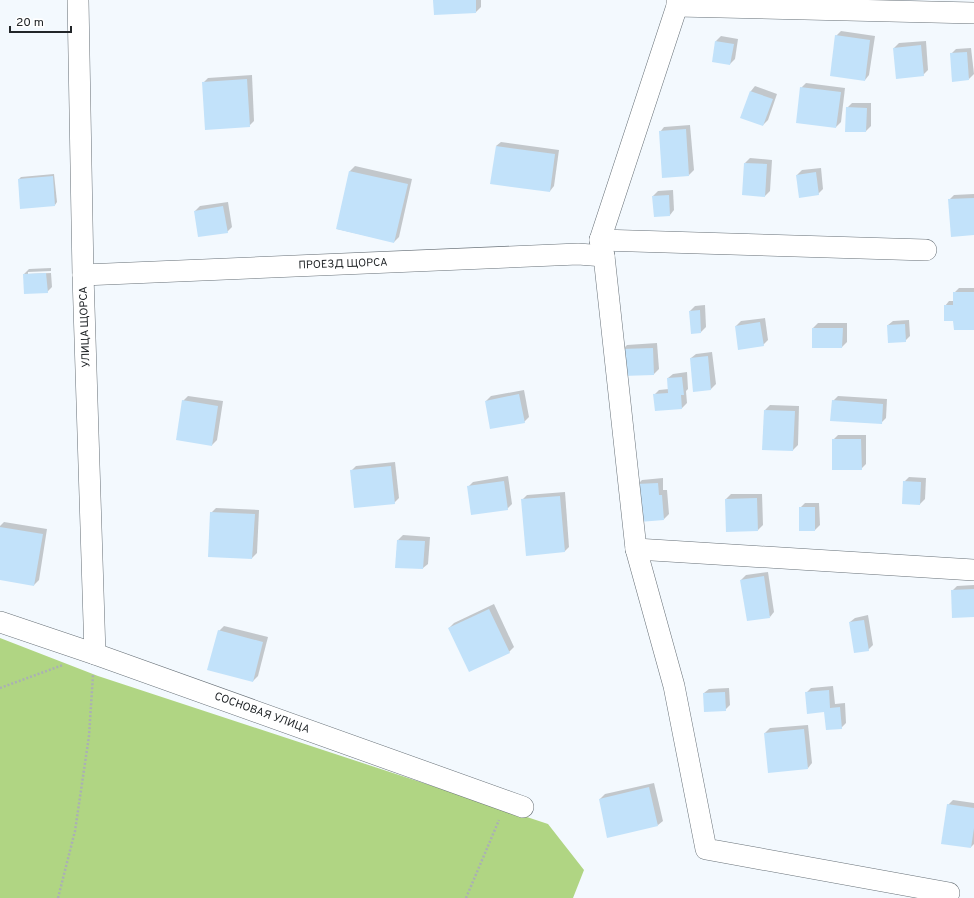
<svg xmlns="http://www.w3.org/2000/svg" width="974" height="898" viewBox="0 0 974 898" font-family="Overpass,sans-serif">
	<rect width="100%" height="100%" fill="#f3f9fe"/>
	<!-- green -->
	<polygon fill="#b0d583" points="0,638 98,676 548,824 584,870 573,898 0,898"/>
	<!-- shadow -->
	<g fill="#0003">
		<polygon points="434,0 481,0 481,7 476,12 435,14"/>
		<polygon points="841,31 875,36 869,75 865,80 836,36"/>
		<polygon points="721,36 738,39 735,59 730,64 713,61 716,41"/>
		<polygon points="926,41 928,70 923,75 894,48 899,43"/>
		<polygon points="971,48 974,74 969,79 951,54 956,49"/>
		<polygon points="252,75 254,121 249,126 203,83 208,78"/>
		<polygon points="806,83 845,88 841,122 836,127 801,88"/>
		<polygon points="755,86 777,94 768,120 763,125 741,117 751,91"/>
		<polygon points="852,103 871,103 871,126 866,131 847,108"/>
		<polygon points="690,125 694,170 689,175 660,132 664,127"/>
		<polygon points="501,142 559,150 554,186 550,191 496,146"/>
		<polygon points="750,158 772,160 770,191 765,196 745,163"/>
		<polygon points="355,166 412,179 399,237 394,242 337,229 350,171"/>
		<polygon points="821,168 823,189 818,194 797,175 802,170"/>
		<polygon points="54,174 57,202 55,205 19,179 21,177"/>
		<polygon points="673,190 674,210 670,215 653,196 658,191"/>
		<polygon points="974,194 974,234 949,200 954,195"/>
		<polygon points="228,202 232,227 227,232 195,211 200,206"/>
		<polygon points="51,268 51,271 28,272 28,274 51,273 52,287 47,292 25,293 24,274 29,269"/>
		<polygon points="959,288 974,288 974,329 954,320 945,306 949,301 954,301 954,293"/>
		<polygon points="705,305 706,327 701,332 690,311 695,306"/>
		<polygon points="765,318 768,340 763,345 736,326 741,321"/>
		<polygon points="909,320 910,336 905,341 888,325 893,321"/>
		<polygon points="818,323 847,323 847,342 842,347 813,328"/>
		<polygon points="657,343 659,369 654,374 622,350 627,345"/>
		<polygon points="712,352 716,384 711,389 694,390 691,358 696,354"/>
		<polygon points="687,372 688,389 686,391 687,403 682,408 654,395 659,390 669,389 668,378 673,374"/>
		<polygon points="524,390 529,417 524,422 486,401 491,396"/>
		<polygon points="188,396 223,401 217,440 212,445 183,401"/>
		<polygon points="838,396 887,399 886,418 881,423 833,401"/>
		<polygon points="770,405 799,406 798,445 793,450 765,410"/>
		<polygon points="838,435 866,435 866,464 861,469 833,440"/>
		<polygon points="395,462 399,498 394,503 351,471 356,466"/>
		<polygon points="508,476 512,504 507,509 468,487 473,482"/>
		<polygon points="909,477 926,478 925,499 920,504 904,482"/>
		<polygon points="663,478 663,490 667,490 669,514 664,519 637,485 642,480"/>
		<polygon points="565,492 569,547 564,552 522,500 527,495"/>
		<polygon points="731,494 762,494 763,525 758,530 726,499"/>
		<polygon points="805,503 819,503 820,525 815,530 800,508"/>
		<polygon points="216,508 259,510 257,553 252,558 211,513"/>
		<polygon points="4,522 47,529 39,580 34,585 0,579 0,526"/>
		<polygon points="403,535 430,537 428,564 423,568 398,540"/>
		<polygon points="768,572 774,612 770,617 741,580 746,575"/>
		<polygon points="974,585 974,616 952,591 957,586"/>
		<polygon points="494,604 514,647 509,652 449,628 454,623"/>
		<polygon points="868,615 873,645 868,650 850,622 855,618"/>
		<polygon points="224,626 268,637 258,676 253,681 219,631"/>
		<polygon points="833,686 835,704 845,703 846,723 841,728 806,693 811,688"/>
		<polygon points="729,688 730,705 725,710 704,693 709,689"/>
		<polygon points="808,725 812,763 808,768 765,733 770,728"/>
		<polygon points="654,783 663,821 658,825 600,799 605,794"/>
		<polygon points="953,800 974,803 974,844 971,847 948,805"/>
	</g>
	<!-- building -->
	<g fill="#c2e2fa">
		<polygon points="433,0 476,0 476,13 434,15"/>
		<polygon points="835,35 870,40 865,81 830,76"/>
		<polygon points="715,41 734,44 730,65 712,62"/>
		<polygon points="921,45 924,76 896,79 893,48"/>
		<polygon points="967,52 969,80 952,82 950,53"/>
		<polygon points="247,79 250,127 205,130 202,82"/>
		<polygon points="800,87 841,92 836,128 796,123"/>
		<polygon points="750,91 773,99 763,126 740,118"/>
		<polygon points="846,107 867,108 866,132 845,132"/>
		<polygon points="686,129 689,176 662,178 659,131"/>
		<polygon points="496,146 555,154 550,192 490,184"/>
		<polygon points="744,163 767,164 765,197 742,195"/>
		<polygon points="349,171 408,184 394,243 336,229"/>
		<polygon points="816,172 819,195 799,198 796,175"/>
		<polygon points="53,176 55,206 20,209 18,179"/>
		<polygon points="669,195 670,216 654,217 652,196"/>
		<polygon points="974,198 974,235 951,237 948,199"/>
		<polygon points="223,206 228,233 198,237 194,211"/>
		<polygon points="46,273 48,293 24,294 23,274"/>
		<polygon points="953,292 974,292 974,330 954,330 953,321 944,321 944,305 953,305"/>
		<polygon points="700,310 701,333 691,334 689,311"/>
		<polygon points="760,322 764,346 738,350 735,326"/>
		<polygon points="905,324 906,342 888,343 887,325"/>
		<polygon points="812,328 843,328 842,348 812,348"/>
		<polygon points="653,348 654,375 622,376 621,349"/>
		<polygon points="708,356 711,390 693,392 690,358"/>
		<polygon points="682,377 684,395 681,395 682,409 655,411 653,394 668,393 667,378"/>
		<polygon points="519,394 525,423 490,429 485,401"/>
		<polygon points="182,400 218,406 212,446 176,440"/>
		<polygon points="832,400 883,404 882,424 830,421"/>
		<polygon points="764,410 795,411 793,451 762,450"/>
		<polygon points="832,439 861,439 862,470 832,470"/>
		<polygon points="391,466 395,504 354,508 350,470"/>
		<polygon points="504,481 508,510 471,515 467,486"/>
		<polygon points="903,481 921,482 920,505 902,504"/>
		<polygon points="658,483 659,495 662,495 664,520 639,522 636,484"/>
		<polygon points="560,496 565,552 526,556 521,499"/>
		<polygon points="757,498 758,531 726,532 725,499"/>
		<rect x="799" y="507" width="16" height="24"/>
		<polygon points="210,512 255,514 252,559 208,557"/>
		<polygon points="0,527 43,534 34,586 0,580"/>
		<polygon points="397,540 425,541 423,569 395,568"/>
		<polygon points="764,576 770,618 747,621 740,580"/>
		<polygon points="974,589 974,617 952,618 951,590"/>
		<polygon points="489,609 510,653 469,672 448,628"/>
		<polygon points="864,620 869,651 854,653 849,622"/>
		<polygon points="218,630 263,642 253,682 207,670"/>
		<polygon points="829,690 830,708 840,707 842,729 826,730 824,712 807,714 805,692"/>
		<polygon points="725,692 726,711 704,712 703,693"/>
		<polygon points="804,729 808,769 768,773 764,733"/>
		<polygon points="649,787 658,826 607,838 599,799"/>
		<polygon points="947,804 974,808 974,828 971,848 941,844"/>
	</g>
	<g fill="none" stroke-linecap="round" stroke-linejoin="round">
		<defs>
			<g id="minor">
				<polyline points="78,0 83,275 95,654"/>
				<polyline points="677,0 677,6 600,240 604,256 636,549 674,686 706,849 949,893"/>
				<polyline points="677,6 974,13"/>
				<polyline points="600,240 926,250"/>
				<polyline points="83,275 578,254 604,256"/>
				<polyline points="636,549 974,570"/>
				<polyline points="0,622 95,654 523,807"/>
			</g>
		</defs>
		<!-- minor casing -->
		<use href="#minor" stroke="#687178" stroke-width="22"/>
		<!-- path -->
		<g stroke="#aab0b4" stroke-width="2.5" stroke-dasharray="2 2" stroke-linecap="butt">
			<polyline points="0,688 63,665"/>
			<polyline points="58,898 75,831 89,736 93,675"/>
			<polyline points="466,898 499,820"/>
		</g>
		<!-- minor -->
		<use href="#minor" stroke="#fff" stroke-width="21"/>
	</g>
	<g text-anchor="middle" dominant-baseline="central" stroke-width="3" stroke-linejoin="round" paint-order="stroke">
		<!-- street labels -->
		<g font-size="11" fill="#222629" stroke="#fff">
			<text transform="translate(343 264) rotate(-2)">ПРОЕЗД ЩОРСА</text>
			<text transform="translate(85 327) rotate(-92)">УЛИЦА ЩОРСА</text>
			<text transform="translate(262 713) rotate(20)">СОСНОВАЯ УЛИЦА</text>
		</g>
	</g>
	<!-- scale -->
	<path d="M10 26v6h61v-6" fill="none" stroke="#222629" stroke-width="2"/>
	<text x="16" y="26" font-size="12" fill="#222629" stroke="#ffffff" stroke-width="3" paint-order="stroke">20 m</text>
</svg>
